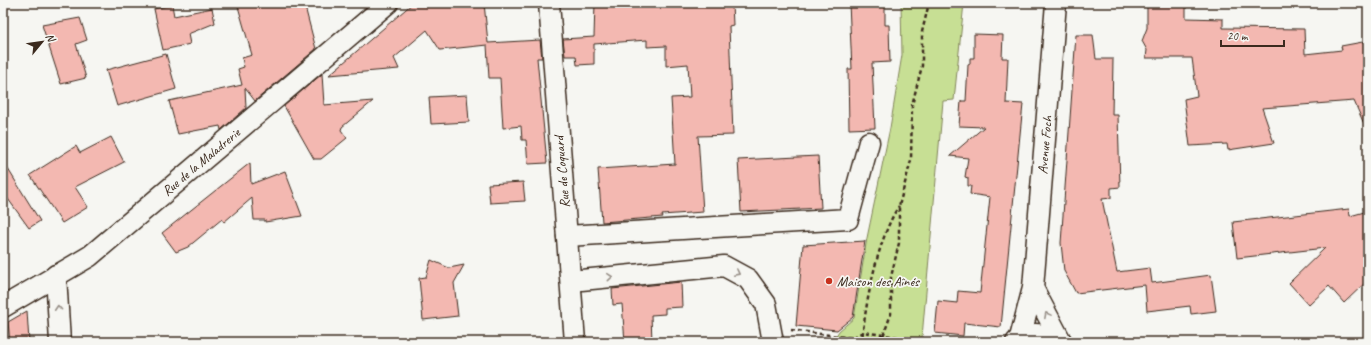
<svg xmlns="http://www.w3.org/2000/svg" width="1371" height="345" viewBox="0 0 1371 345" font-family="Caveat,sans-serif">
	<rect width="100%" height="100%" fill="#f6f6f2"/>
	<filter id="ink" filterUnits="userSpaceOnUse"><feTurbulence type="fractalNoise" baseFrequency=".025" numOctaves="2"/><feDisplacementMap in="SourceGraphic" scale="8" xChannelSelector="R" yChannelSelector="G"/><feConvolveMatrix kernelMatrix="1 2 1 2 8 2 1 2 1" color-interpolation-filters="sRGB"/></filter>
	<g filter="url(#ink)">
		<!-- green -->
		<polygon fill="#c7df94" stroke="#818459" points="901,3 964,3 954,100 943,101 922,337 919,342 829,342 829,339 834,339 839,331 854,318 867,238 890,128 902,55"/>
		<!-- building -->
		<g fill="#f3b8b1" stroke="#3b2a1e">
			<polygon points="237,3 304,3 316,49 255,101 245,88 246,108 221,130 220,126 178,134 169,101 242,85 238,69 244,67 242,58 252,55"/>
			<polygon points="413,3 484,3 488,43 540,40 542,58 537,58 547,163 528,164 526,140 522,140 521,126 503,128 500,78 489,78 487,45 440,50 427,30 394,58 399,69 329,75"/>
			<polygon points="595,3 727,3 727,5 732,4 733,25 729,26 733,135 698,136 703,212 662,215 663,217 602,222 598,169 675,164 671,98 690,97 688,64 666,66 666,46 647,47 647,40 594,44 594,64 577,65 576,56 565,56 563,39 594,37"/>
			<polygon points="849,3 885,3 885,25 889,25 890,62 872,63 875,128 849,129 848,69 852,69"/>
			<polygon points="1147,3 1186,3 1186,18 1223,19 1223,28 1304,29 1305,54 1342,50 1341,46 1368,41 1368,133 1354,101 1262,108 1274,143 1228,150 1227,144 1190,146 1184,99 1197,96 1192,58 1146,58 1147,50 1142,41 1147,28"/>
			<polygon points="172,5 174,16 212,8 215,23 188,34 190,44 163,50 154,9"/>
			<polygon points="80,18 87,40 76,44 86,78 61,84 42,25"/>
			<polygon points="974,34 1003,35 1002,58 1008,58 1006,103 1023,104 1001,327 964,323 963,336 935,333 938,301 957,303 958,291 980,293 990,197 970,194 971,186 968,186 968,178 965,177 968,158 950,156 984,127 959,126 961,101 966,101 968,65 970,64 970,58 974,58"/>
			<polygon points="1076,35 1093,35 1096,59 1113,59 1112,115 1118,115 1120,187 1111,188 1111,198 1102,199 1117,272 1150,268 1152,283 1211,275 1216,311 1191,314 1190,306 1147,311 1145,285 1076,293 1064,271 1061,243"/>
			<polygon points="166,54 176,89 117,106 106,70"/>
			<polygon points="322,74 324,105 373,101 342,127 341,130 347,138 321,159 314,159 284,106"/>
			<polygon points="467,95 469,122 431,124 429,97"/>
			<polygon points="111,137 124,162 75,187 88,207 62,223 30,175 76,146 80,153"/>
			<polygon points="818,156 821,208 741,212 738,160"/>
			<polygon points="3,161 40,221 29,228 3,192"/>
			<polygon points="250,163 251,184 285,171 302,216 265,222 265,220 254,220 252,198 224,222 222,219 188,247 176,252 162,233"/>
			<polygon points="523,182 525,201 490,203 488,184"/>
			<polygon points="1349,209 1350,216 1368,211 1368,280 1344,303 1329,286 1309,305 1289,283 1325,248 1237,258 1233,222"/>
			<polygon points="865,241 853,317 837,330 796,326 803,245"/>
			<polygon points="431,260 449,268 464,265 454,283 458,316 423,320 419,278 426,277"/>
			<polygon points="681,282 682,307 665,308 665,314 651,315 652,342 625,342 622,304 613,305 612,289"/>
			<polygon points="27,311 29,342 10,342 8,322"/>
		</g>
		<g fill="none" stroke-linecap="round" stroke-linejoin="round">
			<defs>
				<g id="minor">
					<polyline points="549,3 575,342"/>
					<polyline points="567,236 848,219 869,142"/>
					<polyline points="56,275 60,342"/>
					<polyline points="571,281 724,266 748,279 766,304 773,342"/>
					<polyline points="1033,288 1061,341"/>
					<polyline points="3,307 90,256 388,3"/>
					<polyline points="1020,338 1033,288 1056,3"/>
					<path d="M1016,342C1028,329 1049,334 1062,342"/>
				</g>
			</defs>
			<!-- minor casing -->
			<use href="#minor" stroke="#3b2a1e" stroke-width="23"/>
			<!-- path -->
			<g stroke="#3b2a1e" stroke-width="2.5" stroke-dasharray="4 3" stroke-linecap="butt">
				<polyline points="791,330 852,338 863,332 933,342"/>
				<path d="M862,342C864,312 877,238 899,206"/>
				<polyline points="881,342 891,314 891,277 899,243 899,206 911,160 912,105 922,66 922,32 929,3"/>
			</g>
			<!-- minor -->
			<use href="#minor" stroke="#f6f6f2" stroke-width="20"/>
		</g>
		<!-- one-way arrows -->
		<defs><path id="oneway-chevron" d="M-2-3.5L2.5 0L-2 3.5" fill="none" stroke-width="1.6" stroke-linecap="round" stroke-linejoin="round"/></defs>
		<g stroke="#989088">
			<use href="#oneway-chevron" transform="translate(737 273) rotate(27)"/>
			<use href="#oneway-chevron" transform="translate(610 277) rotate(-5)"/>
			<use href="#oneway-chevron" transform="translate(58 308) rotate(-94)"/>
			<use href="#oneway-chevron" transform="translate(1047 315) rotate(-118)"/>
		</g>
	</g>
	<!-- markers -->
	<circle fill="#c8321e" stroke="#f6f6f2" stroke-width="1.5" cx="829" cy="281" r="4"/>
	<g text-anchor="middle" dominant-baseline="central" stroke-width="3.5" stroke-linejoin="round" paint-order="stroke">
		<!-- street labels -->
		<g font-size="14" fill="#3b2a1e" stroke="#f6f6f2">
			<text transform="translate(1045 145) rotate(-85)">Avenue Foch</text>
			<text transform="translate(201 162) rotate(-40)">Rue de la Maladrerie</text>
			<text transform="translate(562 172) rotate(-95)">Rue de Coquard</text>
		</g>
		<!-- poi labels -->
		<g font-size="14" fill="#3b2a1e" stroke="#f6f6f2" text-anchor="start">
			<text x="837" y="281">Maison des Aînés</text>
		</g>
	</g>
	<!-- margin -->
	<rect width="1371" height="345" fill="none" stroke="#f6f6f2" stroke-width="16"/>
	<rect x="8" y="8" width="1355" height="329" fill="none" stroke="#3b2a1e" stroke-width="1.5" filter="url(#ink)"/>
	<!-- north arrow -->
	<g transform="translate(42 42) rotate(61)" stroke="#f6f6f2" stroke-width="3" paint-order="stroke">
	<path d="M0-3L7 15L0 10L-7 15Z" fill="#3b2a1e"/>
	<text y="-6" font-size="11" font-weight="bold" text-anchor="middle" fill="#3b2a1e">N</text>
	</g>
	<!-- scale -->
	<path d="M1221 40v6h63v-6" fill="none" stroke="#3b2a1e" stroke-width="2"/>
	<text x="1227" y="40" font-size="12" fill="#3b2a1e" stroke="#f6f6f2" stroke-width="3" paint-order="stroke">20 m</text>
</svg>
